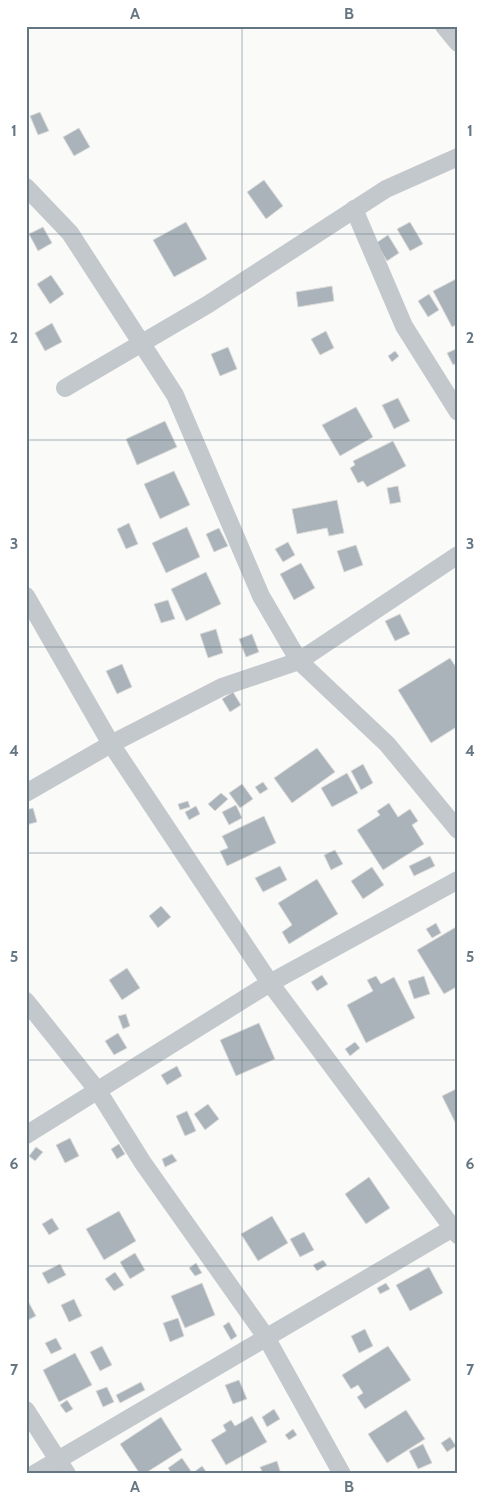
<svg xmlns="http://www.w3.org/2000/svg" width="484" height="1500" viewBox="0 0 484 1500" font-family="Cabin,sans-serif">
	<rect width="100%" height="100%" fill="#fafaf8"/>
	<!-- building -->
	<g fill="#aab3b9" stroke="#dcdcda">
		<polygon points="40,112 49,131 38,135 30,116"/>
		<polygon points="79,128 90,147 74,156 63,137"/>
		<polygon points="264,180 283,206 266,219 247,192"/>
		<polygon points="186,222 207,259 174,277 153,240"/>
		<polygon points="410,222 423,244 410,251 397,229"/>
		<polygon points="43,227 52,243 38,251 29,234"/>
		<polygon points="388,235 399,253 387,261 376,243"/>
		<polygon points="51,275 64,294 50,304 37,284"/>
		<polygon points="458,278 458,324 452,327 433,291"/>
		<polygon points="332,286 334,301 298,307 296,292"/>
		<polygon points="429,294 439,310 428,317 418,301"/>
		<polygon points="52,323 62,342 45,351 35,333"/>
		<polygon points="326,331 334,348 320,355 311,339"/>
		<polygon points="228,347 237,369 220,376 211,354"/>
		<polygon points="458,348 458,362 453,365 447,353"/>
		<polygon points="395,351 399,356 392,362 388,356"/>
		<polygon points="398,398 410,421 394,429 382,405"/>
		<polygon points="356,407 373,437 340,456 322,425"/>
		<polygon points="165,421 177,447 137,465 126,439"/>
		<polygon points="393,441 406,466 367,487 363,481 358,483 350,468 355,465 353,461"/>
		<polygon points="174,471 190,505 160,519 144,484"/>
		<polygon points="398,486 401,502 390,504 387,488"/>
		<polygon points="337,500 344,533 329,536 327,528 297,534 292,509"/>
		<polygon points="129,523 138,544 126,549 117,529"/>
		<polygon points="187,527 200,557 166,573 152,543"/>
		<polygon points="219,528 228,546 214,552 206,534"/>
		<polygon points="288,542 295,555 283,562 275,549"/>
		<polygon points="356,545 363,565 344,572 337,551"/>
		<polygon points="301,563 315,588 294,600 280,574"/>
		<polygon points="206,572 221,604 186,621 171,589"/>
		<polygon points="168,600 175,619 161,623 154,604"/>
		<polygon points="400,614 410,634 395,641 385,621"/>
		<polygon points="216,629 223,653 208,658 200,634"/>
		<polygon points="252,634 259,652 246,657 239,639"/>
		<polygon points="450,658 458,670 458,726 431,743 398,690"/>
		<polygon points="122,664 132,687 117,694 106,671"/>
		<polygon points="233,692 241,705 230,712 222,699"/>
		<polygon points="317,748 335,772 292,803 274,778"/>
		<polygon points="363,764 373,783 361,790 351,771"/>
		<polygon points="347,773 358,793 332,807 321,788"/>
		<polygon points="263,782 268,789 260,794 255,787"/>
		<polygon points="242,784 253,799 240,808 229,793"/>
		<polygon points="221,793 228,799 215,811 208,804"/>
		<polygon points="188,801 190,807 180,810 178,804"/>
		<polygon points="389,803 398,817 410,809 418,821 412,825 424,844 383,870 357,830 380,815 377,811"/>
		<polygon points="236,805 242,818 229,825 222,812"/>
		<polygon points="196,806 200,814 189,820 185,812"/>
		<polygon points="33,808 37,822 26,825 26,810"/>
		<polygon points="264,816 276,843 227,866 220,851 228,848 222,836"/>
		<polygon points="335,850 343,864 331,870 324,855"/>
		<polygon points="430,856 435,866 414,876 409,866"/>
		<polygon points="280,866 287,880 263,892 255,878"/>
		<polygon points="372,867 384,885 363,899 351,881"/>
		<polygon points="317,879 338,914 289,944 282,932 292,925 278,903"/>
		<polygon points="161,906 171,917 158,928 149,916"/>
		<polygon points="436,923 441,933 432,938 426,929"/>
		<polygon points="456,927 458,931 458,986 444,994 417,950"/>
		<polygon points="127,968 140,988 122,1000 109,980"/>
		<polygon points="322,975 328,984 317,991 311,982"/>
		<polygon points="376,976 381,984 394,977 415,1018 366,1043 347,1005 373,991 367,980"/>
		<polygon points="424,976 430,994 414,999 408,981"/>
		<polygon points="126,1014 130,1026 123,1029 118,1016"/>
		<polygon points="259,1023 275,1059 236,1076 220,1040"/>
		<polygon points="118,1033 127,1048 114,1055 105,1041"/>
		<polygon points="355,1042 360,1048 350,1056 345,1049"/>
		<polygon points="177,1066 182,1076 167,1085 161,1075"/>
		<polygon points="458,1088 458,1128 442,1096"/>
		<polygon points="208,1104 219,1119 205,1130 194,1114"/>
		<polygon points="187,1111 196,1131 185,1136 176,1116"/>
		<polygon points="70,1138 79,1156 65,1163 56,1145"/>
		<polygon points="119,1144 125,1154 117,1159 111,1149"/>
		<polygon points="36,1147 43,1152 35,1161 29,1156"/>
		<polygon points="172,1154 177,1161 165,1167 162,1159"/>
		<polygon points="369,1177 390,1208 366,1224 345,1194"/>
		<polygon points="119,1211 136,1241 104,1260 86,1229"/>
		<polygon points="272,1216 288,1243 258,1261 241,1234"/>
		<polygon points="52,1218 59,1229 49,1235 42,1224"/>
		<polygon points="304,1232 314,1250 300,1257 290,1239"/>
		<polygon points="135,1253 145,1270 130,1279 120,1262"/>
		<polygon points="323,1260 327,1265 317,1271 313,1265"/>
		<polygon points="196,1263 202,1273 195,1276 189,1268"/>
		<polygon points="60,1264 66,1275 48,1284 42,1273"/>
		<polygon points="429,1267 443,1293 410,1311 396,1285"/>
		<polygon points="115,1272 124,1285 114,1291 105,1279"/>
		<polygon points="202,1283 215,1315 185,1328 171,1296"/>
		<polygon points="386,1283 390,1289 380,1294 377,1288"/>
		<polygon points="74,1299 82,1316 69,1322 61,1305"/>
		<polygon points="28,1301 36,1316 26,1321 26,1302"/>
		<polygon points="178,1318 184,1336 170,1342 163,1323"/>
		<polygon points="229,1322 237,1336 231,1340 223,1326"/>
		<polygon points="365,1329 373,1346 359,1353 351,1336"/>
		<polygon points="56,1338 62,1349 51,1354 45,1343"/>
		<polygon points="102,1346 112,1365 100,1371 90,1352"/>
		<polygon points="388,1346 411,1380 365,1409 357,1397 363,1393 358,1385 351,1389 342,1375"/>
		<polygon points="75,1353 92,1385 59,1402 43,1370"/>
		<polygon points="239,1380 247,1399 233,1404 225,1385"/>
		<polygon points="141,1382 145,1390 120,1403 116,1395"/>
		<polygon points="107,1387 114,1402 103,1407 96,1391"/>
		<polygon points="67,1400 73,1409 66,1413 60,1405"/>
		<polygon points="274,1409 280,1419 267,1427 262,1417"/>
		<polygon points="406,1410 425,1439 387,1463 368,1434"/>
		<polygon points="252,1416 267,1442 226,1465 211,1440 226,1431 223,1425 231,1420 235,1426"/>
		<polygon points="161,1417 182,1450 144,1474 140,1474 120,1444"/>
		<polygon points="293,1429 297,1435 289,1440 285,1435"/>
		<polygon points="450,1437 456,1446 447,1452 441,1443"/>
		<polygon points="423,1444 432,1463 418,1469 409,1451"/>
		<polygon points="182,1458 193,1474 172,1474 168,1468"/>
		<polygon points="277,1461 281,1474 263,1474 260,1467"/>
		<polygon points="202,1466 208,1474 195,1474 194,1472"/>
	</g>
	<g fill="none" stroke-linecap="round" stroke-linejoin="round">
		<!-- street -->
		<g stroke="#c3c8cc" stroke-width="18">
			<polyline points="444,26 458,43"/>
			<polyline points="26,187 70,233 175,395 261,596 299,661 387,744 458,830"/>
			<polyline points="354,209 404,326 458,412"/>
			<polyline points="65,388 207,305 386,189 458,157"/>
			<polyline points="26,596 111,744 270,983 458,1235"/>
			<polyline points="26,793 111,744 222,687 299,661 458,555"/>
			<polyline points="26,1001 98,1091 143,1163 266,1337 342,1474"/>
			<polyline points="26,1135 270,983 458,880"/>
			<polyline points="26,1410 67,1474"/>
			<polyline points="34,1474 458,1225"/>
		</g>
	</g>
	<!-- grid -->
	<path fill="none" stroke="#657683" stroke-width="1" stroke-opacity="0.55" d="M242,26V1474M26,234H458M26,440H458M26,647H458M26,853H458M26,1060H458M26,1266H458"/>
	<!-- border -->
	<rect width="484" height="1500" fill="none" stroke="#ffffff" stroke-width="55"/>
	<rect x="28" y="28" width="428" height="1444" fill="none" stroke="#657683" stroke-width="2"/>
	<g font-size="16" text-anchor="middle" font-weight="bold" fill="#657683">
		<text x="135" y="19">A</text>
		<text x="349" y="19">B</text>
		<text x="14" y="136">1</text>
		<text x="470" y="136">1</text>
		<text x="14" y="343">2</text>
		<text x="470" y="343">2</text>
		<text x="14" y="549">3</text>
		<text x="470" y="549">3</text>
		<text x="14" y="756">4</text>
		<text x="470" y="756">4</text>
		<text x="14" y="962">5</text>
		<text x="470" y="962">5</text>
		<text x="14" y="1169">6</text>
		<text x="470" y="1169">6</text>
		<text x="14" y="1375">7</text>
		<text x="470" y="1375">7</text>
		<text x="135" y="1492">A</text>
		<text x="349" y="1492">B</text>
	</g>
</svg>
